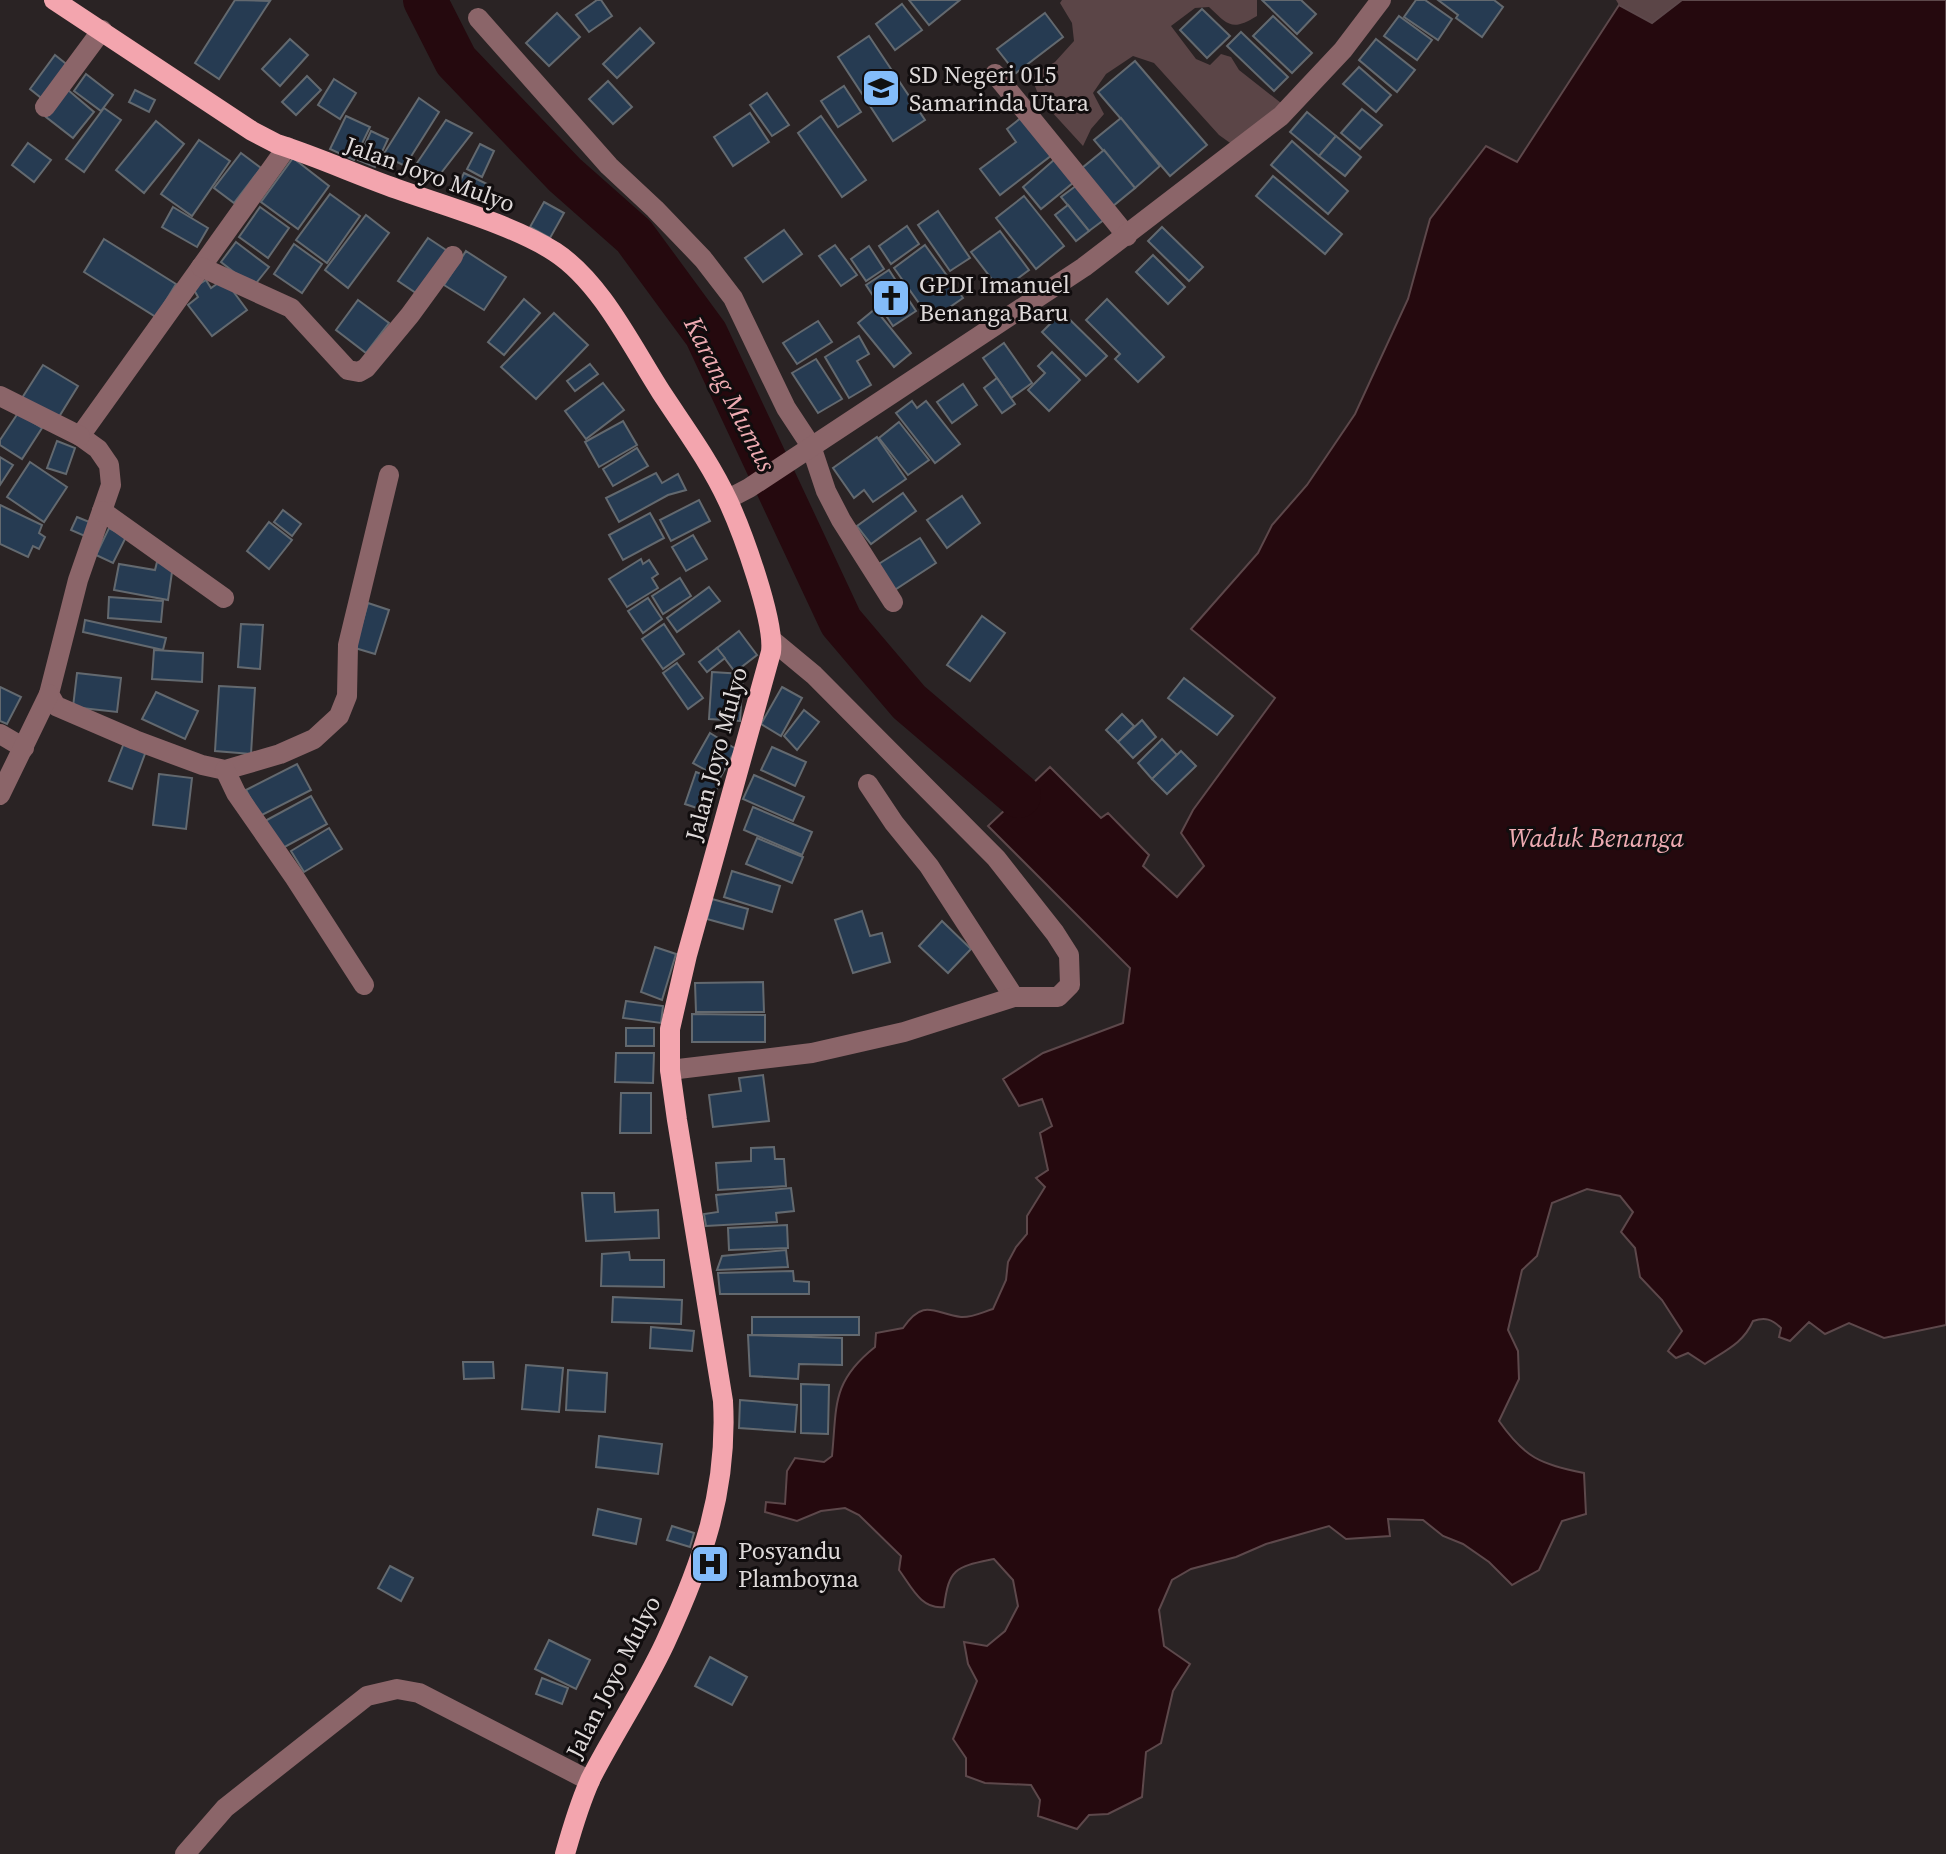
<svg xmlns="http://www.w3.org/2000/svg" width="1946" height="1854" viewBox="0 0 1946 1854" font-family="'Source Serif 4',serif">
	<rect width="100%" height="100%" fill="#2a2324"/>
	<!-- green -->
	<g fill="#5b4547">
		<path d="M1062,0H1257V16C1232,31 1229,26 1209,7L1195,8L1171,26L1196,59L1210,65L1221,54L1231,57L1239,70L1281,103L1233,145L1219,135L1154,63L1133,56L1106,74L1093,93L1104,114L1091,129L1083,146L1040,99L1031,76L1055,62L1074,41L1072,23L1060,3Z"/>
		<polygon points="1616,0 1682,0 1652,23 1619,5"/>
	</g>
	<!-- water -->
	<path fill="#25090e" stroke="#5d484b" stroke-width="2" d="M1682,0H1946V1325L1884,1338L1849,1323L1825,1334L1809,1322L1790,1341L1779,1337L1781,1328C1772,1319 1765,1317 1753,1321C1743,1344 1724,1351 1705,1364L1688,1353L1676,1358L1668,1351L1682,1331L1662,1300L1640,1277L1635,1248L1621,1232L1633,1212L1620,1196L1587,1189L1552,1203L1537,1256L1522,1270L1508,1330L1518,1351L1519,1379L1499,1421C1525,1458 1540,1464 1584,1473L1586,1514L1562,1521L1539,1570L1512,1585L1489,1562L1463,1544L1443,1536L1423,1520L1388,1519L1390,1536L1346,1539L1329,1526L1266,1544L1236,1557L1191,1569L1172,1580L1159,1610L1164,1646L1190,1664L1173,1691L1161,1743L1146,1752L1142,1797L1108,1814L1089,1815L1077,1829L1038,1816L1040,1800L1031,1785L985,1783L966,1776V1758L953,1739L977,1681L968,1664L964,1642L987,1646L1005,1631L1018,1606L1013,1580L994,1559C956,1567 949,1567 944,1607C921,1610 911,1586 899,1570L901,1556L859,1515L845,1508L821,1511L797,1521L765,1512L766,1502L785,1504L787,1471L795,1458L824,1462L832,1456C837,1406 831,1382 875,1347L876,1333L903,1328C924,1297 935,1314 961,1317C971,1318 983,1312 993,1309L1006,1280L1008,1262L1016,1247L1027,1234V1216L1045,1187L1036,1178L1048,1170L1040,1133L1052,1126L1042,1099L1019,1106L1003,1079L1043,1053L1123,1023L1130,968L988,826L1050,767L1101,818L1108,813L1149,855L1143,866L1177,897L1204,866L1181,833L1193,810L1275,698L1191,629L1258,553L1272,525L1307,485L1355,414L1408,299L1430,219L1486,146L1517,162L1619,5L1652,23Z"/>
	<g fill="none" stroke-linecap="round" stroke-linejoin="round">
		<!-- river -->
		<polyline stroke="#25090e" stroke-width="44" points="425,0 456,61 565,175 634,236 706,334 841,622 909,702 1019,796"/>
	</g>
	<!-- building -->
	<g fill="#263b52" stroke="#63696f" stroke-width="2">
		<polygon points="235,0 270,1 219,79 195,63"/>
		<polygon points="597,0 601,0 612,16 589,32 576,15"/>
		<polygon points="909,0 960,0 929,25"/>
		<polygon points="1262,0 1301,0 1316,14 1297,34"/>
		<polygon points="1416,0 1425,0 1452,19 1438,40 1404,17"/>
		<polygon points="1438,0 1494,0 1503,7 1482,37 1456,18 1458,15"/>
		<polygon points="902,4 922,30 895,50 876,24"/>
		<polygon points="1202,9 1230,36 1207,58 1180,30"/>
		<polygon points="557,13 580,37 549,66 526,43"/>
		<polygon points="1045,13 1063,37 1016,73 997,49"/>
		<polygon points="1273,16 1312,53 1292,73 1253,36"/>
		<polygon points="1399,16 1432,40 1417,60 1384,36"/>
		<polygon points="640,28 654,43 617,78 603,64"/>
		<polygon points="1241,32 1288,77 1274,91 1227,46"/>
		<polygon points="869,36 925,120 893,141 838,57"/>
		<polygon points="290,39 308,55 280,86 262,69"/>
		<polygon points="1376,39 1415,70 1397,92 1359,60"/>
		<polygon points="55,55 70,67 45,101 30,89"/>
		<polygon points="1135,61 1207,145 1170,176 1098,92"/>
		<polygon points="1359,67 1391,95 1376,112 1343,84"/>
		<polygon points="86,74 113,95 101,111 74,91"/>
		<polygon points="307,76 321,90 296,115 282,102"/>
		<polygon points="334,79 356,93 340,119 318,105"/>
		<polygon points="608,81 632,107 613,124 589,99"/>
		<polygon points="844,86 861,112 838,127 821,101"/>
		<polygon points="68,90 94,112 73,138 46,117"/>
		<polygon points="135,90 155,100 149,112 129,102"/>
		<polygon points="767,93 789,125 772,136 750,105"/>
		<polygon points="419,98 439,112 405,166 383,155"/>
		<polygon points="104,108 121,120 84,172 66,159"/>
		<polygon points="1362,109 1382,125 1360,149 1341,133"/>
		<polygon points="1307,112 1336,136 1319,156 1290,132"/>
		<polygon points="750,113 769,142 733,166 714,137"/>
		<polygon points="346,116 370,127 354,160 330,149"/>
		<polygon points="821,116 866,180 842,197 798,133"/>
		<polygon points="1022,117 1052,155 1000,195 980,169 1016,142 1007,129"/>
		<polygon points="1121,118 1160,166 1135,188 1094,140"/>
		<polygon points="446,120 472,133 434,182 415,166"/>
		<polygon points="156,121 184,144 144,193 116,170"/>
		<polygon points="371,131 388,139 375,167 358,160"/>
		<polygon points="1336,136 1361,157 1345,176 1319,156"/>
		<polygon points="199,140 230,161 192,216 161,194"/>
		<polygon points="1292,141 1348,191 1328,214 1271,165"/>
		<polygon points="28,143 51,160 34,182 12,165"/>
		<polygon points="480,144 494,151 482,177 467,169"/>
		<polygon points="1104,150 1135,188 1113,206 1082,168"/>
		<polygon points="241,153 261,168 234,203 214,188"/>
		<polygon points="293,158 329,186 298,229 261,202"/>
		<polygon points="1055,159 1074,182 1041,209 1023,187"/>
		<polygon points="464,173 487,184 478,202 455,191"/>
		<polygon points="1273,176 1342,234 1325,254 1256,196"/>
		<polygon points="1077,185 1105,219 1089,231 1061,197"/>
		<polygon points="330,194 360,216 327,263 296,240"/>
		<polygon points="1024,196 1064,246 1036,269 996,218"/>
		<polygon points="544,202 564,213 550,238 530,227"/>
		<polygon points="1068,205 1089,231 1076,241 1055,215"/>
		<polygon points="173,207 208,228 197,247 162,227"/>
		<polygon points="260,207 289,228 268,258 239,237"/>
		<polygon points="938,211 970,258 950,271 918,225"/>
		<polygon points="366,215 389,233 348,288 325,270"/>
		<polygon points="907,226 919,244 891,264 879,246"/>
		<polygon points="1162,227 1203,267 1189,281 1148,241"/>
		<polygon points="784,230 802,254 763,282 745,258"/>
		<polygon points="1000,231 1029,270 1001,291 971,252"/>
		<polygon points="428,238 449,252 419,295 398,281"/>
		<polygon points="104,239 176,284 156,317 84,272"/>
		<polygon points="236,242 269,267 253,287 221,262"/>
		<polygon points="294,244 322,264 302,293 274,274"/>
		<polygon points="835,245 857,275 841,286 819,256"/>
		<polygon points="925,245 963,298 931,320 894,268"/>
		<polygon points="869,246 884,269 866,281 851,259"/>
		<polygon points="466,251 506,277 484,310 444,285"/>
		<polygon points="1153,255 1185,287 1168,304 1136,272"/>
		<polygon points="889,270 916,311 893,326 866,285"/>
		<polygon points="224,279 247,310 212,336 188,305 198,297 193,288 206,280 211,288"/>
		<polygon points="524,299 540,313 504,355 488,342"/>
		<polygon points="1107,299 1164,357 1138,382 1115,359 1120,354 1086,320"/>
		<polygon points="358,300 389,323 366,353 336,330"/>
		<polygon points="875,309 911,353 894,367 858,323"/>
		<polygon points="1062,312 1107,356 1086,376 1042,332"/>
		<polygon points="554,313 588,345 536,399 501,367"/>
		<polygon points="818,321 832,342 797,364 783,343"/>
		<polygon points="859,336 869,354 857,361 871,385 849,398 825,357"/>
		<polygon points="1004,343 1032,383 1011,398 983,358"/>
		<polygon points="1052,352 1080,380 1049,411 1028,390 1045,373 1038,366"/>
		<polygon points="816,359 842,399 818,413 792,373"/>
		<polygon points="590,364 598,374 575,391 567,381"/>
		<polygon points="43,365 78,386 57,420 22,398"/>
		<polygon points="997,378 1015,404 1002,413 984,388"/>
		<polygon points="603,383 624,410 586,439 565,411"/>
		<polygon points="963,384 977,405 952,423 937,402"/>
		<polygon points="912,401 917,408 926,401 960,444 935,463 896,413"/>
		<polygon points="18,413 42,428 22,459 0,445 0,440"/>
		<polygon points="623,421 637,445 599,467 585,442"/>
		<polygon points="899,422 929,460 908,475 879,438"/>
		<polygon points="877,437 906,479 873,502 864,490 854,498 833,468"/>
		<polygon points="57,441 75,448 66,474 47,468"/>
		<polygon points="637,448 648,466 613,486 603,469"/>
		<polygon points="0,457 13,465 0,485"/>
		<polygon points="30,462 67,487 44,522 7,497"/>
		<polygon points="656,473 662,483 678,474 686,490 668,495 619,522 606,498"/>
		<polygon points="903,493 916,511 871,544 857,526"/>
		<polygon points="962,496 980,523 947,548 927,520"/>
		<polygon points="699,500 710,521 671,541 660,520"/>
		<polygon points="0,505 42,525 39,533 45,537 39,549 33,546 28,557 0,544"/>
		<polygon points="283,510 301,524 292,536 274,522"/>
		<polygon points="650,513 664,538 623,560 609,535"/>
		<polygon points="77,517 92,523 87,537 71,530"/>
		<polygon points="269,522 292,540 269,569 247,551"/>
		<polygon points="109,528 126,537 113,563 96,555"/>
		<polygon points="693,535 707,559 686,571 672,547"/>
		<polygon points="920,538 936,563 893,591 877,565"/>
		<polygon points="641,559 643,564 649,560 658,574 652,578 658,588 627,607 609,579"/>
		<polygon points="157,562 173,565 168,600 114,590 119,564 155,570"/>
		<polygon points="680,578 691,596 663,614 652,596"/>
		<polygon points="709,587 720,601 677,632 667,618"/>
		<polygon points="109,597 163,601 161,622 108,618"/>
		<polygon points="648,598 662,619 643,633 628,611"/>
		<polygon points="368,603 389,610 375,654 355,648"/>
		<polygon points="982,616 1005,633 970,681 947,665"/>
		<polygon points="85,620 166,638 163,650 83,632"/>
		<polygon points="241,624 263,625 260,669 238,667"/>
		<polygon points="664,624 684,654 663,669 642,639"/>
		<polygon points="739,631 757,655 735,672 717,648"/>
		<polygon points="717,648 725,658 707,672 699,662"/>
		<polygon points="154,650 203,653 202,682 152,679"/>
		<polygon points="677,663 703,698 688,709 663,673"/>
		<polygon points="712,672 743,674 740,721 709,719"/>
		<polygon points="77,673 121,678 117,712 73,707"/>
		<polygon points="1184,678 1233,716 1217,735 1168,698"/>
		<polygon points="219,686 255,688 251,754 215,751"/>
		<polygon points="0,687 21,697 7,724 0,721"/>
		<polygon points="782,687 802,698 781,736 761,724"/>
		<polygon points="156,692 198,711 185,739 142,719"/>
		<polygon points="804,710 819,722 797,750 784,736"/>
		<polygon points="1122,714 1134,726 1118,742 1106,730"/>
		<polygon points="1142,720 1156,737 1133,758 1118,742"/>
		<polygon points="710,733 736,749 720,778 693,763"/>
		<polygon points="1162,739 1177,755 1152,779 1138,763"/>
		<polygon points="124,743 146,751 132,789 109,781"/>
		<polygon points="772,747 806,762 795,786 761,770"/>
		<polygon points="1181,751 1196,766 1167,794 1152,779"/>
		<polygon points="297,764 311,790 260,816 246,790"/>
		<polygon points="696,772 720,781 709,812 685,804"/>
		<polygon points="159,774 192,778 186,829 153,825"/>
		<polygon points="754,775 804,797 793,821 743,799"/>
		<polygon points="311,796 327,824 281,849 265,821"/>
		<polygon points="753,807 812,832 802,855 744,830"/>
		<polygon points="329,828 342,849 304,872 291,851"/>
		<polygon points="757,838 803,857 792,883 746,864"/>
		<polygon points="732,871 780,886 772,912 724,897"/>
		<polygon points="712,899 748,909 743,929 707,919"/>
		<polygon points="862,911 870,936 882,933 890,962 853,973 835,920"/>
		<polygon points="942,921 971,949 948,973 919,946"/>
		<polygon points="655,947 676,954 662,1000 641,992"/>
		<polygon points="763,982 764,1012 696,1012 695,983"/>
		<polygon points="626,1001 663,1006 661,1023 623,1018"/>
		<polygon points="692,1014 765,1015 765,1042 692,1042"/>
		<rect x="626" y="1028" width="28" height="18"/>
		<polygon points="616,1053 654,1053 653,1083 615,1082"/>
		<polygon points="763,1075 769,1121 713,1127 709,1095 741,1091 739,1078"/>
		<polygon points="621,1093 651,1093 651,1133 620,1133"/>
		<polygon points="774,1147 775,1159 784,1159 786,1186 718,1190 716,1163 751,1161 751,1148"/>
		<polygon points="791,1188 794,1211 776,1213 777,1222 706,1226 704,1214 718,1212 716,1195"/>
		<polygon points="582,1193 614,1193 615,1212 658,1210 659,1238 586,1241"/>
		<polygon points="787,1225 788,1248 729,1250 728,1228"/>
		<polygon points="786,1250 788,1267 717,1270 722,1256"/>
		<polygon points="629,1252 630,1260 664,1260 664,1287 601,1286 602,1254"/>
		<polygon points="793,1271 794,1281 809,1282 809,1294 720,1294 718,1273"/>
		<polygon points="613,1297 682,1300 681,1324 612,1322"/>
		<rect x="752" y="1317" width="107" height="18"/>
		<polygon points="651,1327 694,1331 692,1351 650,1348"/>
		<polygon points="748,1335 842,1338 842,1365 799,1364 798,1379 750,1376"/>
		<polygon points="463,1362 493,1362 494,1378 464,1379"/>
		<polygon points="526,1365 563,1368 559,1412 522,1409"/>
		<polygon points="568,1370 607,1373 605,1412 566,1410"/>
		<polygon points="801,1384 829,1385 828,1434 801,1433"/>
		<polygon points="740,1400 797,1405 795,1432 739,1428"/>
		<polygon points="599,1436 662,1444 658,1474 596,1467"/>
		<polygon points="598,1509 641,1519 636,1544 593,1535"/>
		<polygon points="672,1526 694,1533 690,1547 667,1540"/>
		<polygon points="708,1551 721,1558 712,1577 698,1570"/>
		<polygon points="390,1566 413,1578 401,1601 378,1588"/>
		<polygon points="549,1640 590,1660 576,1689 535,1669"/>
		<polygon points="710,1657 747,1677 732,1705 695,1686"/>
		<polygon points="542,1678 568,1688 562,1704 536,1694"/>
	</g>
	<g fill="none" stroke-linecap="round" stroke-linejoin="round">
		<!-- minor -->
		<g stroke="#8b6569" stroke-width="20">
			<polyline points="478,18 609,166 655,209 703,259 733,298 786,408 811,446 826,491 841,520 893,602"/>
			<polyline points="995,74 1127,236"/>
			<polyline points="45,107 102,30"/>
			<polyline points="287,147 80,436 98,449 109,465 111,485 78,580 49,694 56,706 135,740 202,765 225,770 280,754 314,739 339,716 347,696 348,645 389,475"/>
			<polyline points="201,267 291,308 348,370 359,372 366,368 410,315 453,256"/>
			<polyline points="0,396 80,436"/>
			<polyline points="728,499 749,488 1084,267 1281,116 1343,50 1381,0"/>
			<polyline points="102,511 224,598"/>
			<polyline points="0,734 24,748"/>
			<polyline points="225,770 236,793 295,878 364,985"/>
			<polyline points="868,784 894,823 929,866 1014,997"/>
			<polyline points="0,795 49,694"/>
			<polyline points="670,1070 812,1053 904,1032 1014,997 1058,997 1070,985 1069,955 1055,933 996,858 814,675 773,641"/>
			<polyline points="185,1854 225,1808 367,1696 397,1689 419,1693 590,1781"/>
		</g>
		<!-- major -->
		<path stroke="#f3a5ae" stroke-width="20" d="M54,0L252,131L277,144C318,157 357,175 397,189C445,206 513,225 555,252C601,282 632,347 661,392C684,427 710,462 728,501C742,531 775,621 771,652L687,955L670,1029V1070L677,1120L723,1401C728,1491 702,1563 665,1643C643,1690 614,1733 591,1778C580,1802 572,1829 565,1854"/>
	</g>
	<!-- icons -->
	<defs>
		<symbol id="school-square" viewBox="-11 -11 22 22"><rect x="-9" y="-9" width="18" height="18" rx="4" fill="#83bcfa" stroke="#110d0e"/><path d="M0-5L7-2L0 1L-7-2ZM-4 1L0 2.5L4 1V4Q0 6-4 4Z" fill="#111"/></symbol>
		<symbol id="church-square" viewBox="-11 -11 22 22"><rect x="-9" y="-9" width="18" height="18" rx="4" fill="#83bcfa" stroke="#110d0e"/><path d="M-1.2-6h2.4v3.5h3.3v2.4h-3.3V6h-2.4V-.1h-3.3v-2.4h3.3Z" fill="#111"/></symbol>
		<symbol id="hospital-square" viewBox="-11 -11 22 22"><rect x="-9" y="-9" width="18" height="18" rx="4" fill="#83bcfa" stroke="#110d0e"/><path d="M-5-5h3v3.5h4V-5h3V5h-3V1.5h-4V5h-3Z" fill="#111"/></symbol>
	</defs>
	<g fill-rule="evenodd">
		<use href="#school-square" x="859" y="66" width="44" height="44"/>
		<use href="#church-square" x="869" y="276" width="44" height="44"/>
		<use href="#hospital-square" x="688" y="1542" width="44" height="44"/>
	</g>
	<g text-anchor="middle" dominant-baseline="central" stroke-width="6" stroke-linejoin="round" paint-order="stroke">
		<!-- poi labels -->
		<g font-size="24" fill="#dfdada" stroke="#110d0e" text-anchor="start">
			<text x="909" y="74">SD Negeri 015<tspan x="909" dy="28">Samarinda Utara</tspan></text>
			<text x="919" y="284">GPDI Imanuel<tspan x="919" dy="28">Benanga Baru</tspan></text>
			<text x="738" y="1550">Posyandu<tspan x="738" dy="28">Plamboyna</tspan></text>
		</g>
		<!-- street labels -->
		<g font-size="24" fill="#dfdada" stroke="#110d0e">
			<text transform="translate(430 174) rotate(20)">Jalan Joyo Mulyo</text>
			<text transform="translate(716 754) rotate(-75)">Jalan Joyo Mulyo</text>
			<text transform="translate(613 1677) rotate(-63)">Jalan Joyo Mulyo</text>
		</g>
		<!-- water labels -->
		<g font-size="26" font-style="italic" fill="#eeabb2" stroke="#110d0e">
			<text transform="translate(730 394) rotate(63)">Karang Mumus</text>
			<text x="1596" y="838">Waduk Benanga</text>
		</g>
	</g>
</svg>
